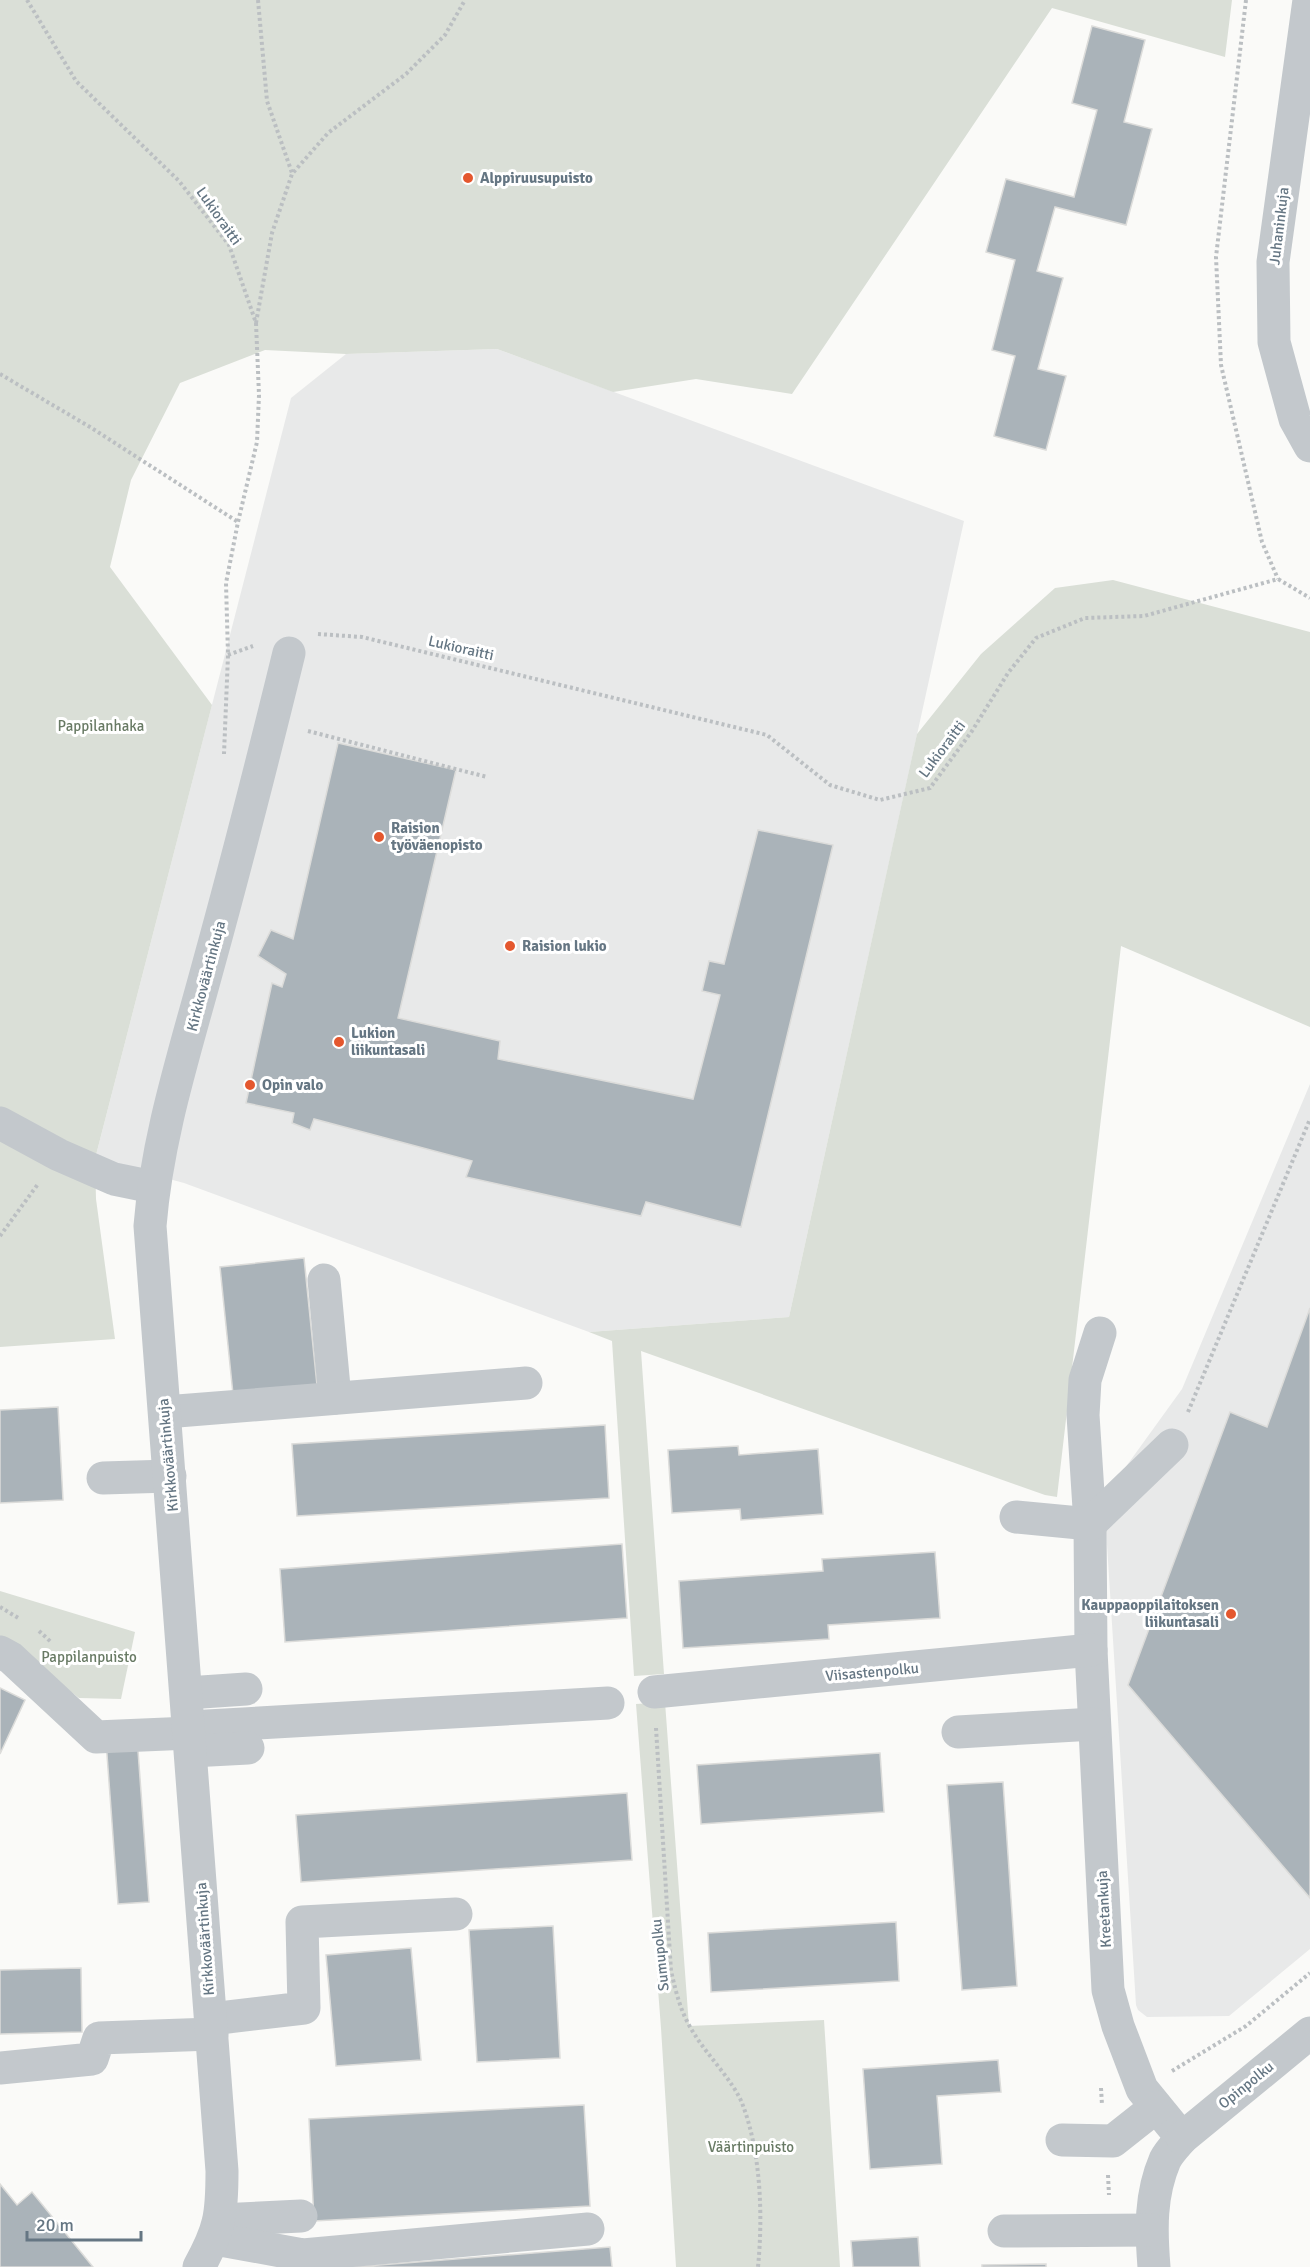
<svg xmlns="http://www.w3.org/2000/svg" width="1310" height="2267" viewBox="0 0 1310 2267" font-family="Signika,sans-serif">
	<rect width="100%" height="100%" fill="#fafaf8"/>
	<!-- built -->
	<g fill="#e8e9e9">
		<polygon points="497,349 964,521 789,1317 589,1332 184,1183 95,1159 291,398 346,354"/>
		<polygon points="1310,1084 1310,1949 1229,2016 1147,2017 1138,2010 1136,2005 1104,1497 1182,1389"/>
	</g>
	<!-- green -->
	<g fill="#dadfd7">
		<polygon points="0,0 1232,0 1225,57 1052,8 792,394 696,379 613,392 497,349 346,354 265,350 180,383 131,480 110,567 212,705 95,1159 96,1199 115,1339 0,1347"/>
		<polygon points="1113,580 1310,632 1310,1027 1121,946 1057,1497 1045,1495 641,1351 664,1674 634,1676 612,1341 589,1332 789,1317 917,734 981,654 1055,588"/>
		<polygon points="0,1591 135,1632 121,1699 79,1698 0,1637"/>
		<polygon points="665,1702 689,2026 824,2020 840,2267 676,2267 661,2028 636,1704"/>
	</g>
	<!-- building -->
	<g fill="#aab3b9" stroke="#dcdcda" stroke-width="1.5">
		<polygon points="1092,26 1145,40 1124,122 1152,129 1126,225 1055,207 1037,271 1063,278 1038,369 1066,376 1046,450 994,436 1015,356 992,350 1015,260 986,252 1006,179 1074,197 1097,110 1072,103"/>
		<polygon points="338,743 456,770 398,1018 500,1041 498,1059 693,1099 720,995 702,991 709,961 724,964 758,830 833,845 741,1227 646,1202 641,1216 466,1177 472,1161 314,1119 310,1130 292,1123 294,1113 246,1103 272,983 282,987 286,974 258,956 271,930 293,939"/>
		<polygon points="304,1258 318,1395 234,1404 220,1267"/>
		<polygon points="1310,1308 1310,1898 1128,1685 1230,1412 1267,1427"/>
		<polygon points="58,1407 63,1500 0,1503 0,1410"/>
		<polygon points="605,1425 609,1498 297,1516 292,1444"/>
		<polygon points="738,1446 739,1455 818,1449 823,1514 741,1520 740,1509 672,1513 668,1450"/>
		<polygon points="622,1544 627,1618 285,1642 280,1569"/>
		<polygon points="935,1552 940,1618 828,1625 829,1639 683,1648 679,1581 823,1571 822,1559"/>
		<polygon points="0,1688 25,1700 0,1754"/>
		<polygon points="137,1737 149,1902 118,1904 106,1741"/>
		<polygon points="880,1753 884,1812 701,1824 697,1765"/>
		<polygon points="1003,1782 1017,1986 962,1990 947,1785"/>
		<polygon points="627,1793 632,1860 301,1882 296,1815"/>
		<polygon points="896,1922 899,1981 711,1992 708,1933"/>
		<polygon points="553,1926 560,2058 477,2062 469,1930"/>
		<polygon points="411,1948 421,2060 336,2066 326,1955"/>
		<polygon points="81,1968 82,2032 0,2034 0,1970"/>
		<polygon points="998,2060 1001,2092 937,2096 942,2164 870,2169 863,2069"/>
		<polygon points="584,2105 590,2206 314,2221 309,2119"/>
		<polygon points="0,2184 17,2205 32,2192 93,2267 0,2267"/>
		<polygon points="918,2237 920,2267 853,2267 851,2241"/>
		<polygon points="610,2247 612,2267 354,2267"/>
		<polygon points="1046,2264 1046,2267 982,2267 982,2265"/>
	</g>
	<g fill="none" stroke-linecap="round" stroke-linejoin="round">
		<!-- path -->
		<g stroke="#bbbfc2" stroke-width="4" stroke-dasharray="3 3" stroke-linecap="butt">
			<polyline points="27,0 76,81 179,181 229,245 256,323 259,395 257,442 238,522 226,583 228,655 224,754"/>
			<polyline points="258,0 267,101 292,173"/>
			<polyline points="1246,0 1216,257 1221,365 1262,542 1278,579"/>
			<polyline points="256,323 272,233 292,174 328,133 406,74 445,35 465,0"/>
			<polyline points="0,374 90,427 238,522"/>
			<polyline points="318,634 362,637 767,735 830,785 880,800 930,788 972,731 1008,673 1036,638 1085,618 1144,616 1278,579 1310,598"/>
			<polyline points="228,655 253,646"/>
			<polyline points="308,731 487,777"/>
			<polyline points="0,1236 38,1184"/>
			<polyline points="1188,1412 1310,1119"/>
			<polyline points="0,1607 20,1619"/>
			<polyline points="39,1631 51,1642"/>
			<path d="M656,1728L671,1971C677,1996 681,2014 695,2035C708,2056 733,2081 742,2103C761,2152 763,2216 758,2267"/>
			<polyline points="1172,2071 1246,2026 1310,1973"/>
			<polyline points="1101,2088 1102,2105"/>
			<polyline points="1108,2175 1109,2195"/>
		</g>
		<!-- minor -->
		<g stroke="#c3c8cc" stroke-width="33">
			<polyline points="1309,0 1273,262 1274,342 1295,419 1310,446"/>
			<polyline points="0,1123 59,1155 114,1179 153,1187"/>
			<polyline points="324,1280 335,1398"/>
			<path d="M1100,1333L1085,1380L1083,1415L1090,1524L1091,1650L1108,1990L1118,2026L1142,2089L1182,2138C1176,2145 1169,2152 1165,2160C1150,2195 1151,2230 1154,2267"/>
			<polyline points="165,1412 526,1383"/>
			<polyline points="103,1478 170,1476"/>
			<polyline points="1016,1517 1090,1524 1172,1445"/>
			<polyline points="0,1652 11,1658 96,1737 190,1733"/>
			<polyline points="654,1692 1091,1650"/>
			<polyline points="187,1693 246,1689"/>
			<polyline points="189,1727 608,1703"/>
			<polyline points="958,1732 1094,1724"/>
			<polyline points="191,1751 248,1748"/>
			<polyline points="211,2019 304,2008 302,1922 456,1914"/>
			<polyline points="0,2068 92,2059 99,2038 212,2034"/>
			<polyline points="1182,2138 1310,2033"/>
			<polyline points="1062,2140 1113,2141 1156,2107"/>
			<polyline points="219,2220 301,2216"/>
			<polyline points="1004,2231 1151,2230"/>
			<polyline points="215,2239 303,2255 588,2229"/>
			<path d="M199,2267C220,2229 222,2215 222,2171L150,1226C157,1138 184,1055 207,970C236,865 263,759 289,653"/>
		</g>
	</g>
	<!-- markers -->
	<g fill="#e4572e" stroke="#fff" stroke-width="2">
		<circle cx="468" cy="178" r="6"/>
		<circle cx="379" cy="837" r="6"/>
		<circle cx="510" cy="946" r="6"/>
		<circle cx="339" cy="1042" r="6"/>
		<circle cx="250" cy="1085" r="6"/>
		<circle cx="1231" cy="1614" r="6"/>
	</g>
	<g text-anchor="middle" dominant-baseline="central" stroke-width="6" stroke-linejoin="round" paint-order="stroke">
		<!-- poi labels -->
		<g font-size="15" font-weight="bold" fill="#657683" stroke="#fff" text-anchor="start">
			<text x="480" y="178">Alppiruusupuisto</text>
			<text x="391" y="828">Raision<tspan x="391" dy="17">työväenopisto</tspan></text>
			<text x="522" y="946">Raision lukio</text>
			<text x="351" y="1033">Lukion<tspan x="351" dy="17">liikuntasali</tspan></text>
			<text x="262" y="1085">Opin valo</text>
			<text x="1219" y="1605" text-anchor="end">Kauppaoppilaitoksen<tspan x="1219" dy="17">liikuntasali</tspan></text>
		</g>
		<!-- street labels -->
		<g font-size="15" fill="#657683" stroke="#fff">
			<text transform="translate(219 216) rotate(55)">Lukioraitti</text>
			<text transform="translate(1279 226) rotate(-83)">Juhaninkuja</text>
			<text transform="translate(461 648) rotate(13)">Lukioraitti</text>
			<text transform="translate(942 749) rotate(-53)">Lukioraitti</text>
			<text transform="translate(206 976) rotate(-75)">Kirkkoväärtinkuja</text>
			<text transform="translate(168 1455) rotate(-95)">Kirkkoväärtinkuja</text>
			<text transform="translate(872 1672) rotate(-5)">Viisastenpolku</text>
			<text transform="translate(1104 1909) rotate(-93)">Kreetankuja</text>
			<text transform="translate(205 1939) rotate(-94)">Kirkkoväärtinkuja</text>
			<text transform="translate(660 1955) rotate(-96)">Sumupolku</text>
			<text transform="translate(1246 2085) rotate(-39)">Opinpolku</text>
		</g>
		<!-- park labels -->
		<g font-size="15" fill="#687a64" stroke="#fff">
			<text x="101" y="726">Pappilanhaka</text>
			<text x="89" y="1657">Pappilanpuisto</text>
			<text x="751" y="2147">Väärtinpuisto</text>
		</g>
	</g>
	<!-- scale -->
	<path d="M27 2231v9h114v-9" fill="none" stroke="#657683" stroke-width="3"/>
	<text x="36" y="2231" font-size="18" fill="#657683" stroke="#ffffff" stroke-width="4.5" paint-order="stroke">20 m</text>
</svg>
